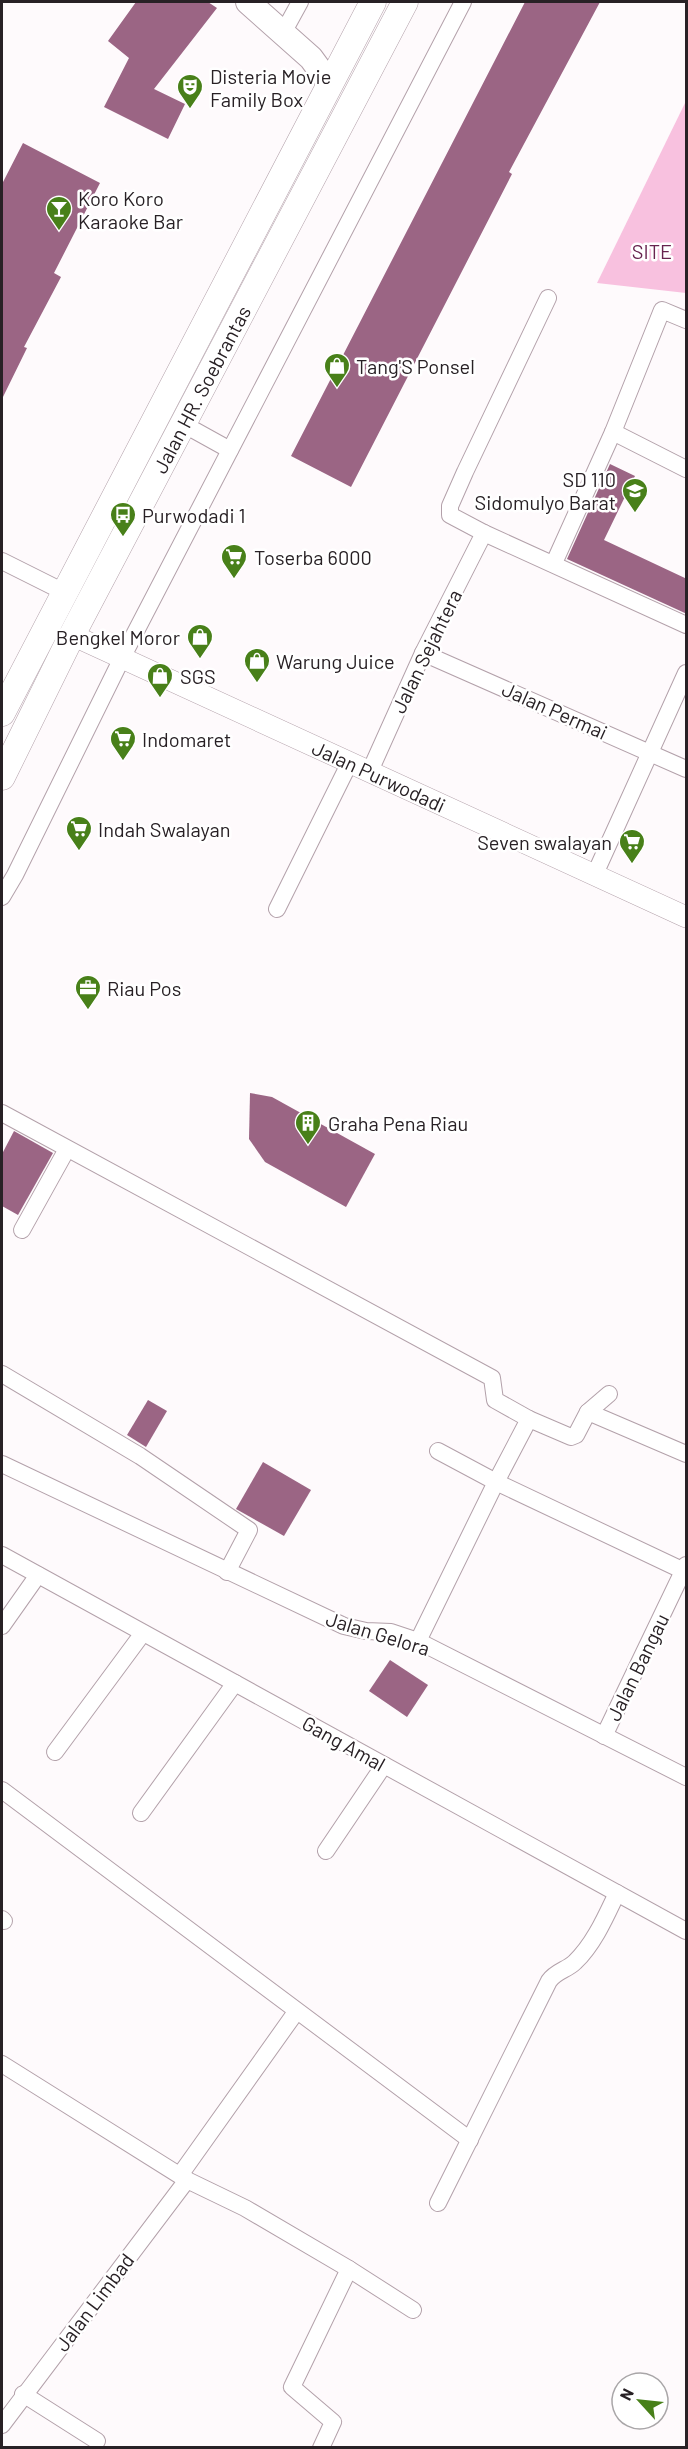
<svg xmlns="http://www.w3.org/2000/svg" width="688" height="2449" viewBox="0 0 688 2449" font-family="Barlow,sans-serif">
	<rect width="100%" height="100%" fill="#fefafc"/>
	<!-- green -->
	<polygon fill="#f8c1df" points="686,101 686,293 597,283"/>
	<!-- building -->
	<g fill="#9b6584">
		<polygon points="136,2 208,2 217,8 154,89 185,104 168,139 104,107 129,58 108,41"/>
		<polygon points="525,2 600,2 509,172 512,174 351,487 291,456"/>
		<polygon points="23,143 100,183 54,273 61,277 24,347 27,348 2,399 2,184"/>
		<polygon points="610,464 635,476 604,540 687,579 687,614 567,559"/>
		<polygon points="250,1093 272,1097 375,1154 346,1207 265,1162 249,1139"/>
		<polygon points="14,1131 53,1153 18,1215 2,1206 2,1154"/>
		<polygon points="148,1400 167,1411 146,1447 127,1435"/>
		<polygon points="263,1462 311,1490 284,1536 236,1509"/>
		<polygon points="390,1660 428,1685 407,1717 369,1691"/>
	</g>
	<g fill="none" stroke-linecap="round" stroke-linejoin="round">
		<defs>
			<g id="minor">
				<polyline points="283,33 300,2"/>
				<polyline points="548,298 465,472 450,506 450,515 484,533 686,625"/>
				<polyline points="183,424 230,450"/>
				<polyline points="613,432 686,469"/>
				<polyline points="2,561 64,592"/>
				<polyline points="554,563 613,432 662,310 686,320"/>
				<polyline points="423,653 686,769"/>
				<polyline points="370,771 423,653 484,533"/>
				<polyline points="595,874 686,673"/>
				<polyline points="2,897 15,875 122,658 463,2"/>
				<polyline points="277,909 350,762"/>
				<polyline points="2,1113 492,1378 495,1400 529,1419 571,1437 576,1435 588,1412 609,1394"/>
				<polyline points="22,1230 67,1149"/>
				<polyline points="2,1374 140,1456 249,1530 227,1572"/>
				<polyline points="588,1412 686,1454"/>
				<polyline points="438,1451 496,1482 684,1571"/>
				<polyline points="2,1464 344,1626 366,1631 391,1632 418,1641 686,1777"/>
				<polyline points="2,1555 686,1931"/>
				<polyline points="2,1626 38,1575"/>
				<polyline points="418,1641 496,1482 529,1419"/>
				<polyline points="604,1736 686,1565"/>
				<polyline points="55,1752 143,1633"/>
				<polyline points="2,1790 470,2140"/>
				<polyline points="141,1813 235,1683"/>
				<polyline points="326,1851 384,1765"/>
				<polyline points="2,1919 4,1921"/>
				<polyline points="2,2064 187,2180 245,2208 349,2269 413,2310"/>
				<polyline points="180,2175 296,2012"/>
				<path d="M438,2203L549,1981C556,1971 567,1970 575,1962C594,1944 606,1916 617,1893"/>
				<polyline points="23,2394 97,2441"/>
				<polyline points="2,2425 187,2180"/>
				<polyline points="321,2448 333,2422 292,2387 349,2269"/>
			</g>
			<g id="tertiary">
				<path id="s1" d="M72,635L686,917"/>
			</g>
			<polyline id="secondary" points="248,2 311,58 330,84"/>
			<g id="primary">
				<polyline points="2,713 373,2"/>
				<path id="s2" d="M2,777L72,635L405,2"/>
			</g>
		</defs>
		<!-- minor casing -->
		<use href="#minor" stroke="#b3a1aa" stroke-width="18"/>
		<!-- tertiary casing -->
		<use href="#tertiary" stroke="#b3a1aa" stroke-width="22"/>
		<!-- secondary casing -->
		<use href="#secondary" stroke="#b3a1aa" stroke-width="26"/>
		<!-- primary casing -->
		<use href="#primary" stroke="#b3a1aa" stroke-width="27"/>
		<!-- minor -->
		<use href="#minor" stroke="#fff" stroke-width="16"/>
		<!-- tertiary -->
		<use href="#tertiary" stroke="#fff" stroke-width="21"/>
		<!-- secondary -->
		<use href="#secondary" stroke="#fff" stroke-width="24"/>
		<!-- primary -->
		<use href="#primary" stroke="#fff" stroke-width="26"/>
	</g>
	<!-- icons -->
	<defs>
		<symbol id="theatre-pin" viewBox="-11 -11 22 30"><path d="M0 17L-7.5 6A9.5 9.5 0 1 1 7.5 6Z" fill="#488019" stroke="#fff"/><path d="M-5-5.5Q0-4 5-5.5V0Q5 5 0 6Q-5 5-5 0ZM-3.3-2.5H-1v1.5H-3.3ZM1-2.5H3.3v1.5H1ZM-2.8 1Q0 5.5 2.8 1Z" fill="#fff"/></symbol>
		<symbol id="bar-pin" viewBox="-11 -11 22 30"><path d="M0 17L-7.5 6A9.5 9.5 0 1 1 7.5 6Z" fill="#488019" stroke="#fff"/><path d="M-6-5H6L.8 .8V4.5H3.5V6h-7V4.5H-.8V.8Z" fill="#fff"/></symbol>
		<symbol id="shop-pin" viewBox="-11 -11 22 30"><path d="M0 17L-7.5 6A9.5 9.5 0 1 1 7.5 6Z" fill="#488019" stroke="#fff"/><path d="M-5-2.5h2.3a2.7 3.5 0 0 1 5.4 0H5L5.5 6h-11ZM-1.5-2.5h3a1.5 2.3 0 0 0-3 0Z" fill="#fff"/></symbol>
		<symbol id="school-pin" viewBox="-11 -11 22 30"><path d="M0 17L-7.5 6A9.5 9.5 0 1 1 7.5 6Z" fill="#488019" stroke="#fff"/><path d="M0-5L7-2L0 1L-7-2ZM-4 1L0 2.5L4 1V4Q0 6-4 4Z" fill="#fff"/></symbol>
		<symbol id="bus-pin" viewBox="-11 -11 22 30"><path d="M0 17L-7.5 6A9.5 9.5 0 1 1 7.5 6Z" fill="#488019" stroke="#fff"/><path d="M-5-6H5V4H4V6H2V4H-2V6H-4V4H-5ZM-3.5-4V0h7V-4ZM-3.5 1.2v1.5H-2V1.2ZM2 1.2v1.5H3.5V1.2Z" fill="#fff"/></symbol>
		<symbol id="supermarket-pin" viewBox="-11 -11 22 30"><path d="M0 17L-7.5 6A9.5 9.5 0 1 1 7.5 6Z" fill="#488019" stroke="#fff"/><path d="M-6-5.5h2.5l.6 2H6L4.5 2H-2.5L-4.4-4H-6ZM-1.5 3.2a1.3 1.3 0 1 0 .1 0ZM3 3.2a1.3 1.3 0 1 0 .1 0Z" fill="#fff"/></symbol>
		<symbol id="office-pin" viewBox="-11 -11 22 30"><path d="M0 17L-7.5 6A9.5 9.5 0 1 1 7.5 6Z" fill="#488019" stroke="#fff"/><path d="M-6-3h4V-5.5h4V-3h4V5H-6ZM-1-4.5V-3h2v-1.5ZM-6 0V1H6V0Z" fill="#fff"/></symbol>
		<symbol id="building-pin" viewBox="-11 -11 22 30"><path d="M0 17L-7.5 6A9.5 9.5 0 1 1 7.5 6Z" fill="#488019" stroke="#fff"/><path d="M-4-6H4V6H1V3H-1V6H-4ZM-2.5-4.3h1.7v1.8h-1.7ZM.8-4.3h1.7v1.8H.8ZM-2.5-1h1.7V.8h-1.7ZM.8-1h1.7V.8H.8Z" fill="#fff"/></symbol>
	</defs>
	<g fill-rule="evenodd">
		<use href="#theatre-pin" x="175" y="72" width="30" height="40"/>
		<use href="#bar-pin" x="44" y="194" width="30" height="40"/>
		<use href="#shop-pin" x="322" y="351" width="30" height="40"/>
		<use href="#school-pin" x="620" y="476" width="30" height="40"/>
		<use href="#bus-pin" x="108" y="500" width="30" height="40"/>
		<use href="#supermarket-pin" x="219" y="542" width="30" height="40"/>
		<use href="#shop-pin" x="185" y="622" width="30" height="40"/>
		<use href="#shop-pin" x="242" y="646" width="30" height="40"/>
		<use href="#shop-pin" x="145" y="661" width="30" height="40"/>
		<use href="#supermarket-pin" x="108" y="724" width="30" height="40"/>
		<use href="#supermarket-pin" x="64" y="814" width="30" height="40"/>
		<use href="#supermarket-pin" x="617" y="827" width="30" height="40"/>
		<use href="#office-pin" x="73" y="973" width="30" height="40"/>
		<use href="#building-pin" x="293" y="1108" width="30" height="40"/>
	</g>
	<g text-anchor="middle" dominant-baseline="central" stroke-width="5" stroke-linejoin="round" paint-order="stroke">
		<!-- poi labels -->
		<g font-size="20" fill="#282125" stroke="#fff" text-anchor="start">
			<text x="210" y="76">Disteria Movie<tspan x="210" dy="23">Family Box</tspan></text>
			<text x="78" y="198">Koro Koro<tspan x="78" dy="23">Karaoke Bar</tspan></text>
			<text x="356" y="366">Tang'S Ponsel</text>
			<text x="616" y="479" text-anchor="end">SD 110<tspan x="616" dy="23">Sidomulyo Barat</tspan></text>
			<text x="142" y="515">Purwodadi 1</text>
			<text x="254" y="557">Toserba 6000</text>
			<text x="180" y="637" text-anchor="end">Bengkel Moror</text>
			<text x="276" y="661">Warung Juice</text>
			<text x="180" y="676">SGS</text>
			<text x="142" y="739">Indomaret</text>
			<text x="98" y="829">Indah Swalayan</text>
			<text x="612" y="842" text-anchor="end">Seven swalayan</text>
			<text x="107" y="988">Riau Pos</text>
			<text x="328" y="1123">Graha Pena Riau</text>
		</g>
		<!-- park labels -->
		<g font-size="20" fill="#67234e" stroke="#fff">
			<text x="652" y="251">SITE</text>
		</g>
		<!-- street labels -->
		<g font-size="20" fill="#282125" stroke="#fff">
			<text stroke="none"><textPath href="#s2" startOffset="436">Jalan HR. Soebrantas</textPath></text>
			<text transform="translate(426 651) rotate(-64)">Jalan Sejahtera</text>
			<text transform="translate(555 710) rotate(24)">Jalan Permai</text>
			<text stroke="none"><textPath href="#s1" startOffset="338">Jalan Purwodadi</textPath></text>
			<text transform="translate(378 1633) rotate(17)">Jalan Gelora</text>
			<text transform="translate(637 1667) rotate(-64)">Jalan Bangau</text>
			<text transform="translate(344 1743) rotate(29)">Gang Amal</text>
			<text transform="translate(94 2302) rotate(-53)">Jalan Limbad</text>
		</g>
	</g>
	<!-- border -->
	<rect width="688" height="2449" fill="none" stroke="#282125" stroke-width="6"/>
	<!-- north arrow -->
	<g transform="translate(640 2401) rotate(297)"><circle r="28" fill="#ffffff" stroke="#a9a6a8" stroke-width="1.5"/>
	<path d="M0-4.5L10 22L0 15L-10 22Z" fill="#488019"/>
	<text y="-9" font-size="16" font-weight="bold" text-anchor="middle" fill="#282125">N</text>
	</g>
</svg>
